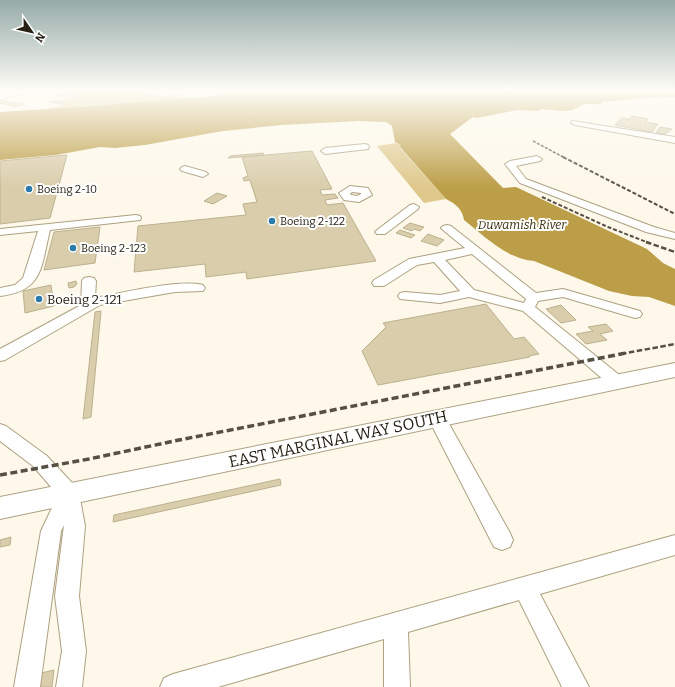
<svg xmlns="http://www.w3.org/2000/svg" width="675" height="687" viewBox="0 0 675 687" font-family="Bitter,serif">
	<rect width="100%" height="100%" fill="#fdf8ea"/>
	<!-- green -->
	<g fill="#dec88c">
		<polygon points="65,91 137,91 157,96 180,94 179,98 95,106 38,110 63,106 59,104 83,97"/>
		<polygon points="396,143 401,145 400,148 446,199 424,203 377,146"/>
	</g>
	<!-- water -->
	<path fill="#bc9e48" d="M271,91H675V97L643,98L601,102L602,104H585L572,110L563,111L541,109L538,111L517,110L477,118L473,117L450,134L503,188L516,187L647,249L663,263L675,269V306L649,297L632,296L609,291L534,261C507,259 484,236 464,220C462,209 456,204 446,199L400,147L401,145L395,142L392,126L386,122L359,121L282,125L223,131L145,145L115,148L100,147L56,155L0,160V112L95,106L179,98H199L234,93L259,94Z"/>
	<!-- building -->
	<g fill="#d9cdab" stroke="#bcb08e">
		<polygon points="66,92 82,97 73,100 57,95"/>
		<polygon points="64,100 69,101 57,104 49,102"/>
		<polygon points="5,101 13,103 17,102 24,104 14,107 0,103"/>
		<polygon points="632,116 648,119 645,122 658,124 652,132 615,125 621,118 630,119"/>
		<polygon points="660,127 672,129 665,134 656,133"/>
		<polygon points="312,151 332,189 320,190 322,195 335,194 338,198 325,200 327,205 343,203 376,261 247,279 246,272 206,277 205,264 134,272 138,226 246,215 243,204 257,202 250,180 244,181 243,178 248,176 242,157"/>
		<polygon points="263,153 264,155 228,158 230,156"/>
		<polygon points="67,155 50,218 0,224 0,161"/>
		<polygon points="217,193 227,196 213,204 204,201"/>
		<polygon points="410,223 424,227 420,231 414,229 412,231 403,228"/>
		<polygon points="100,227 95,263 44,270 54,232"/>
		<polygon points="400,230 415,235 411,238 396,233"/>
		<polygon points="428,234 444,240 437,246 421,241"/>
		<polygon points="76,281 77,284 74,287 69,288 68,283"/>
		<polygon points="51,285 54,306 25,313 23,291"/>
		<polygon points="486,304 514,339 524,337 539,354 529,356 530,357 378,385 362,351 386,327 383,323"/>
		<polygon points="561,305 576,320 561,323 546,309"/>
		<polygon points="101,311 91,417 83,419 95,312"/>
		<polygon points="606,324 613,331 600,334 607,340 586,344 576,334 593,331 588,327"/>
		<polygon points="280,479 281,485 113,522 114,515"/>
		<polygon points="11,537 10,545 0,547 0,540"/>
		<polygon points="54,670 52,687 35,687 37,674"/>
	</g>
	<g fill="none" stroke-linecap="round" stroke-linejoin="round">
		<defs>
			<g id="minor">
				<polygon points="17,91 30,91 0,100 0,96"/>
				<polygon points="143,91 192,91 189,93 160,96"/>
				<polygon points="572,121 675,137 675,143 575,125 571,123"/>
				<polygon points="365,144 368,145 369,147 368,149 325,154 321,151 325,148"/>
				<polygon points="537,156 542,159 540,161 516,166 526,179 654,227 675,233 675,239 646,232 520,183 505,164 510,161"/>
				<polygon points="185,166 206,172 208,174 203,177 182,171 180,169 182,167"/>
				<path d="M350,186L368,188L372,195L359,202L344,200L339,193ZM352,192L361,193V194L357,196L351,195L350,194Z"/>
				<polygon points="414,204 419,207 418,209 385,234 377,234 375,232 377,230 410,205"/>
				<path d="M136,215L140,216L141,218L140,220L50,230C41,266 44,291 0,296V288L15,285L23,278L38,231L0,235V229Z"/>
				<path d="M447,225L451,226L536,293L563,289L640,311L642,314L640,317L635,318L563,297L538,301L535,307L623,378L625,382L623,386L617,388L611,386L523,311L469,297L440,303L400,299L398,296L400,293L405,292L440,295L460,291L434,262L417,265L384,286H374L372,283L374,280L409,259L465,248L443,230L441,228L443,226ZM472,254L526,299L524,303L474,290L445,260Z"/>
				<path d="M89,277L94,278L96,281L95,298C122,293 178,279 203,285L205,288L203,291L175,292L100,305L5,360L0,361V349L81,305L82,281L84,278Z"/>
				<polygon points="437,412 443,413 510,533 513,540 510,547 502,550 494,547 428,418 431,413"/>
				<polygon points="0,424 6,426 47,456 76,487 79,493 85,526 79,596 86,651 82,687 56,687 62,651 55,596 64,525 61,531 40,687 14,687 41,531 58,495 33,466 0,441"/>
				<polygon points="675,535 675,555 540,594 589,687 562,687 519,600 408,632 410,687 384,687 384,639 218,687 160,687 164,678 173,674"/>
			</g>
			<polygon id="major" points="675,363 675,377 0,519 0,497"/>
		</defs>
		<!-- minor casing -->
		<use href="#minor" stroke="#ada180" stroke-width="2"/>
		<!-- major casing -->
		<use href="#major" stroke="#ada180" stroke-width="2"/>
		<!-- minor -->
		<use href="#minor" fill="#fff" fill-rule="evenodd"/>
		<!-- major -->
		<use href="#major" fill="#fff" fill-rule="evenodd"/>
		<!-- rail-far3 -->
		<polyline stroke="#555043" stroke-width="1.5" stroke-dasharray="3 1.5" stroke-linecap="butt" points="533,141 565,158"/>
		<!-- rail-far2 -->
		<g stroke="#555043" stroke-width="2" stroke-dasharray="4 2" stroke-linecap="butt">
			<polyline points="563,157 675,214"/>
			<polyline points="542,197 608,227 649,243"/>
		</g>
		<!-- rail-far1 -->
		<g stroke="#555043" stroke-width="2.5" stroke-dasharray="5.5 2.5" stroke-linecap="butt">
			<polyline points="646,242 675,252"/>
			<polyline points="621,354 675,344"/>
		</g>
		<!-- rail -->
		<polyline stroke="#555043" stroke-width="3.5" stroke-dasharray="7 3.5" stroke-linecap="butt" points="0,475 89,459 179,440 626,353"/>
	</g>
	<!-- sky -->
	<linearGradient id="sky" x2="0" y2="1"><stop stop-color="#96aba8"/><stop offset="0.48" stop-color="#fefcf6"/><stop offset="1" stop-color="#fefcf6" stop-opacity="0"/></linearGradient>
	<rect width="675" height="188" fill="url(#sky)"/>
	<!-- markers -->
	<g fill="#2b7aac" stroke="#fff" stroke-width="1.5">
		<circle cx="29" cy="189" r="4"/>
		<circle cx="272" cy="221" r="4"/>
		<circle cx="73" cy="248" r="4"/>
		<circle cx="39" cy="299" r="4"/>
	</g>
	<g text-anchor="middle" dominant-baseline="central" stroke-width="4" stroke-linejoin="round" paint-order="stroke">
		<!-- far-poi labels -->
		<g font-size="11" fill="#262114" stroke="#fff" text-anchor="start">
			<text x="37" y="189">Boeing 2-10</text>
			<text x="280" y="221">Boeing 2-122</text>
			<text x="81" y="248">Boeing 2-123</text>
		</g>
		<!-- far-water labels -->
		<g font-size="12" font-style="italic" fill="#3b2e08" stroke="#fff">
			<text x="522" y="225">Duwamish River</text>
		</g>
		<!-- poi labels -->
		<g font-size="13" fill="#262114" stroke="#fff" text-anchor="start">
			<text x="47" y="299">Boeing 2-121</text>
		</g>
		<!-- near-street labels -->
		<g font-size="16" fill="#262114" stroke="#fff">
			<text transform="translate(338 439) rotate(-12)">EAST MARGINAL WAY SOUTH</text>
		</g>
	</g>
	<!-- north arrow -->
	<g transform="translate(32 32) rotate(124)" stroke="#ffffff" stroke-width="3" paint-order="stroke">
	<path d="M0-3L7 15L0 10L-7 15Z" fill="#262114"/>
	<text y="-6" font-size="11" font-weight="bold" text-anchor="middle" fill="#262114">N</text>
	</g>
</svg>
